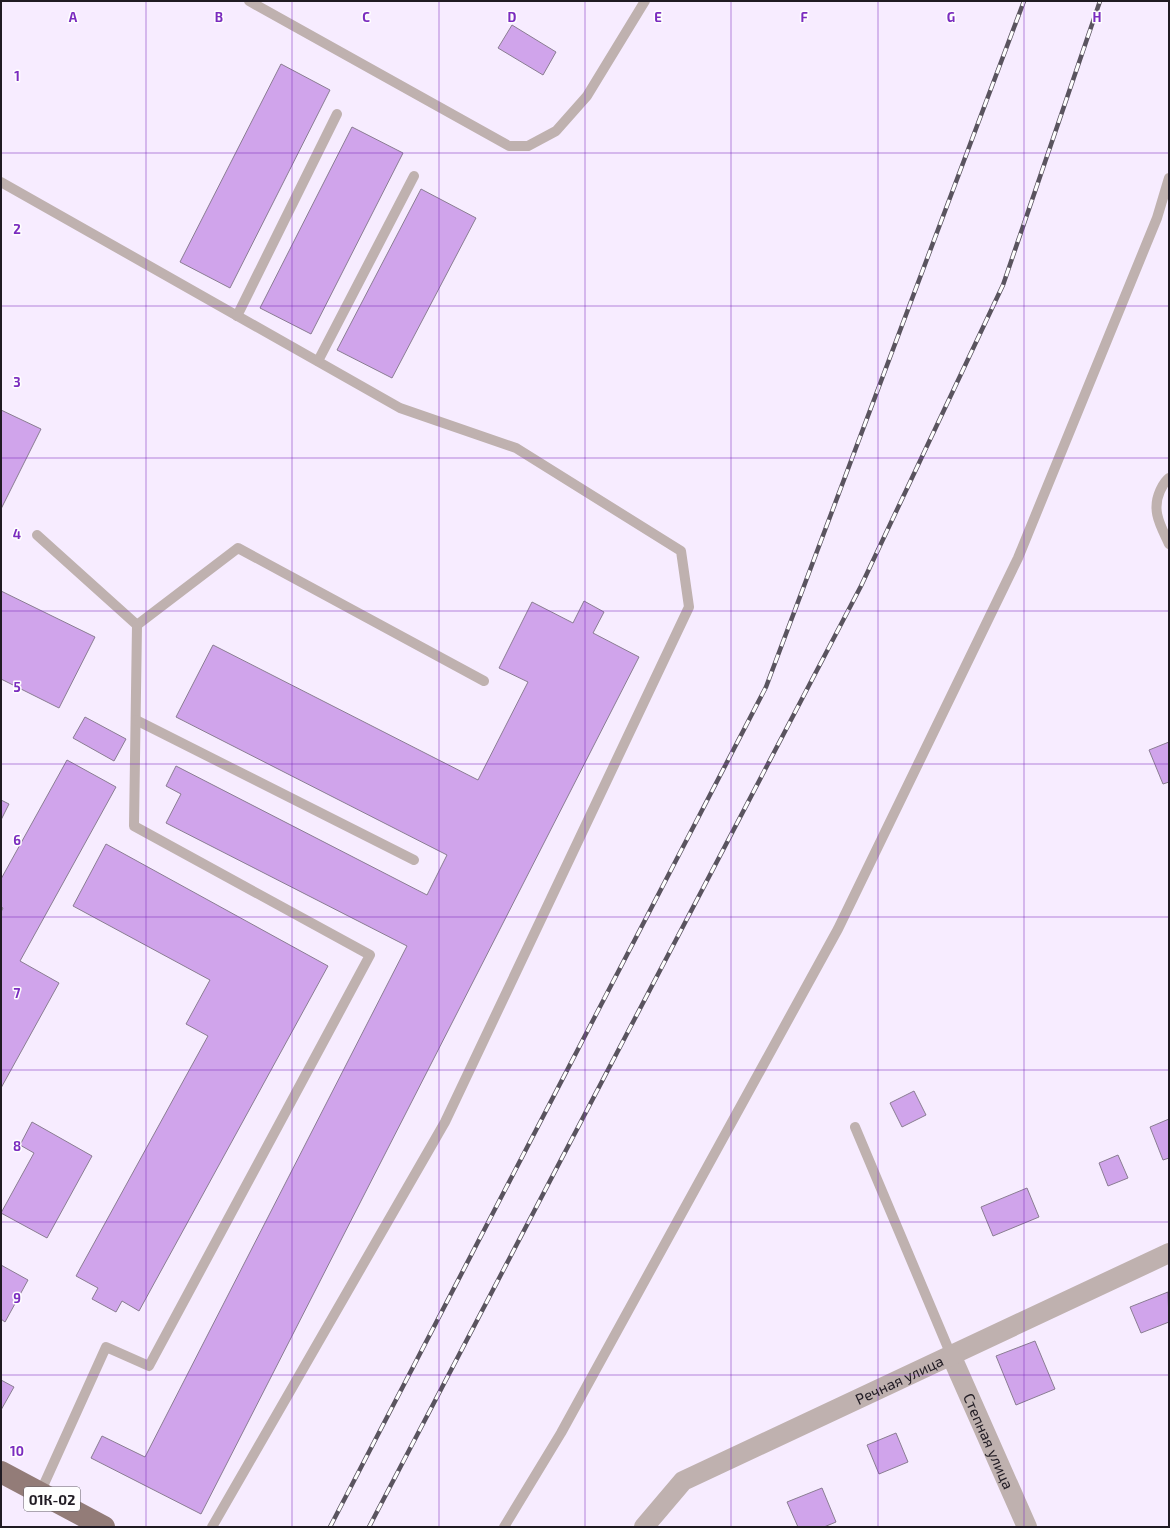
<svg xmlns="http://www.w3.org/2000/svg" width="1170" height="1528" viewBox="0 0 1170 1528" font-family="'Exo 2',sans-serif">
	<rect width="100%" height="100%" fill="#f7ecff"/>
	<!-- building -->
	<g fill="#d0a4eb" stroke="#8a7d92">
		<polygon points="512,25 556,52 543,75 498,48"/>
		<polygon points="281,64 330,90 230,288 180,262"/>
		<polygon points="352,127 403,153 311,334 260,308"/>
		<polygon points="421,189 476,218 392,378 337,350"/>
		<polygon points="1,410 41,429 1,509"/>
		<polygon points="1,591 95,637 59,708 1,679"/>
		<polygon points="584,601 604,612 593,633 639,657 201,1514 91,1458 102,1436 145,1457 407,946 166,823 181,794 166,786 176,766 427,895 447,855 176,717 213,645 478,780 528,682 499,668 532,602 573,623"/>
		<polygon points="85,717 126,739 114,761 73,738"/>
		<polygon points="1169,742 1169,782 1163,784 1149,750"/>
		<polygon points="67,760 116,787 20,961 59,983 1,1088 1,912 3,908 1,907 1,879"/>
		<polygon points="1,800 9,804 1,820"/>
		<polygon points="106,844 328,966 139,1311 122,1301 116,1312 92,1299 98,1288 76,1276 208,1036 186,1024 210,980 73,906"/>
		<polygon points="914,1091 926,1115 902,1127 890,1103"/>
		<polygon points="1169,1119 1169,1158 1163,1160 1150,1127"/>
		<polygon points="32,1122 92,1156 47,1238 1,1213 34,1153 20,1145"/>
		<polygon points="1118,1155 1128,1178 1108,1186 1099,1163"/>
		<polygon points="1027,1188 1039,1217 993,1236 981,1207"/>
		<polygon points="1,1265 28,1280 5,1322 1,1319"/>
		<polygon points="1168,1292 1169,1322 1141,1333 1130,1307"/>
		<polygon points="1035,1341 1055,1389 1016,1405 996,1356"/>
		<polygon points="1,1380 14,1387 1,1410"/>
		<polygon points="896,1433 908,1462 879,1474 867,1445"/>
		<polygon points="822,1488 836,1522 824,1527 798,1527 787,1502"/>
	</g>
	<g fill="none" stroke-linecap="round" stroke-linejoin="round">
		<!-- lane -->
		<g stroke="#bfb1af" stroke-width="10">
			<polyline points="249,1 509,146 528,146 556,131 587,96 645,1"/>
			<polyline points="1,182 400,408 516,448 681,551 689,607 445,1122 212,1527"/>
			<polyline points="237,316 337,114"/>
			<polyline points="318,361 414,176"/>
			<path d="M1169,478C1164,482 1163,485 1160,491C1151,511 1161,526 1169,544"/>
			<polyline points="37,535 137,625 134,826 370,955 149,1366 106,1347 40,1493"/>
			<polyline points="137,625 238,548 484,681"/>
			<polyline points="136,720 414,860"/>
			<polyline points="855,1127 951,1355"/>
			<polyline points="504,1527 561,1433 838,929 1018,558 1157,218 1169,178"/>
		</g>
		<!-- street -->
		<g stroke="#bfb1af" stroke-width="20">
			<path id="s1" d="M951,1355L1027,1527"/>
			<path id="s2" d="M644,1527L683,1481L1169,1253"/>
		</g>
		<!-- primary -->
		<polyline stroke="#937c78" stroke-width="22" points="1,1472 104,1527"/>
		<defs>
			<g id="rail">
				<polyline points="330,1527 766,687 1024,1"/>
				<polyline points="369,1527 861,586 1003,285 1100,1"/>
			</g>
		</defs>
		<!-- rail casing -->
		<use href="#rail" stroke="#5a545f" stroke-width="4.5"/>
		<!-- rail -->
		<use href="#rail" stroke="#fefefe" stroke-width="3" stroke-dasharray="9" stroke-linecap="butt"/>
	</g>
	<!-- grid -->
	<path fill="none" stroke="#7b2cbf" stroke-width="1" stroke-opacity="0.55" d="M146,1V1527M292,1V1527M439,1V1527M585,1V1527M731,1V1527M878,1V1527M1024,1V1527M1,153H1169M1,306H1169M1,458H1169M1,611H1169M1,764H1169M1,917H1169M1,1070H1169M1,1222H1169M1,1375H1169"/>
	<g text-anchor="middle" dominant-baseline="central" stroke-width="3" stroke-linejoin="round" paint-order="stroke">
		<!-- shield labels -->
		<rect fill="#fefefe" stroke="#635f65" stroke-width="1" x="24" y="1487" width="56" height="24" rx="3"/>
		<g font-size="14" font-weight="bold" fill="#201b23">
			<text x="52" y="1499">01К-02</text>
		</g>
		<!-- street labels -->
		<g font-size="15" fill="#201b23" stroke="#fefefe">
			<text stroke="none"><textPath href="#s2" startOffset="299">Речная улица</textPath></text>
			<text stroke="none"><textPath href="#s1" startOffset="94">Степная улица</textPath></text>
		</g>
	</g>
	<g font-size="13" text-anchor="middle" font-weight="bold" fill="#7b2cbf" stroke="#fefefe" stroke-width="3" stroke-linejoin="round" paint-order="stroke">
		<text x="73" y="22">A</text>
		<text x="219" y="22">B</text>
		<text x="366" y="22">C</text>
		<text x="512" y="22">D</text>
		<text x="658" y="22">E</text>
		<text x="804" y="22">F</text>
		<text x="951" y="22">G</text>
		<text x="1097" y="22">H</text>
		<text x="17" y="81">1</text>
		<text x="17" y="234">2</text>
		<text x="17" y="387">3</text>
		<text x="17" y="539">4</text>
		<text x="17" y="692">5</text>
		<text x="17" y="845">6</text>
		<text x="17" y="998">7</text>
		<text x="17" y="1151">8</text>
		<text x="17" y="1303">9</text>
		<text x="17" y="1456">10</text>
	</g>
	<!-- border -->
	<rect width="1170" height="1528" fill="none" stroke="#201b23" stroke-width="4"/>
</svg>
